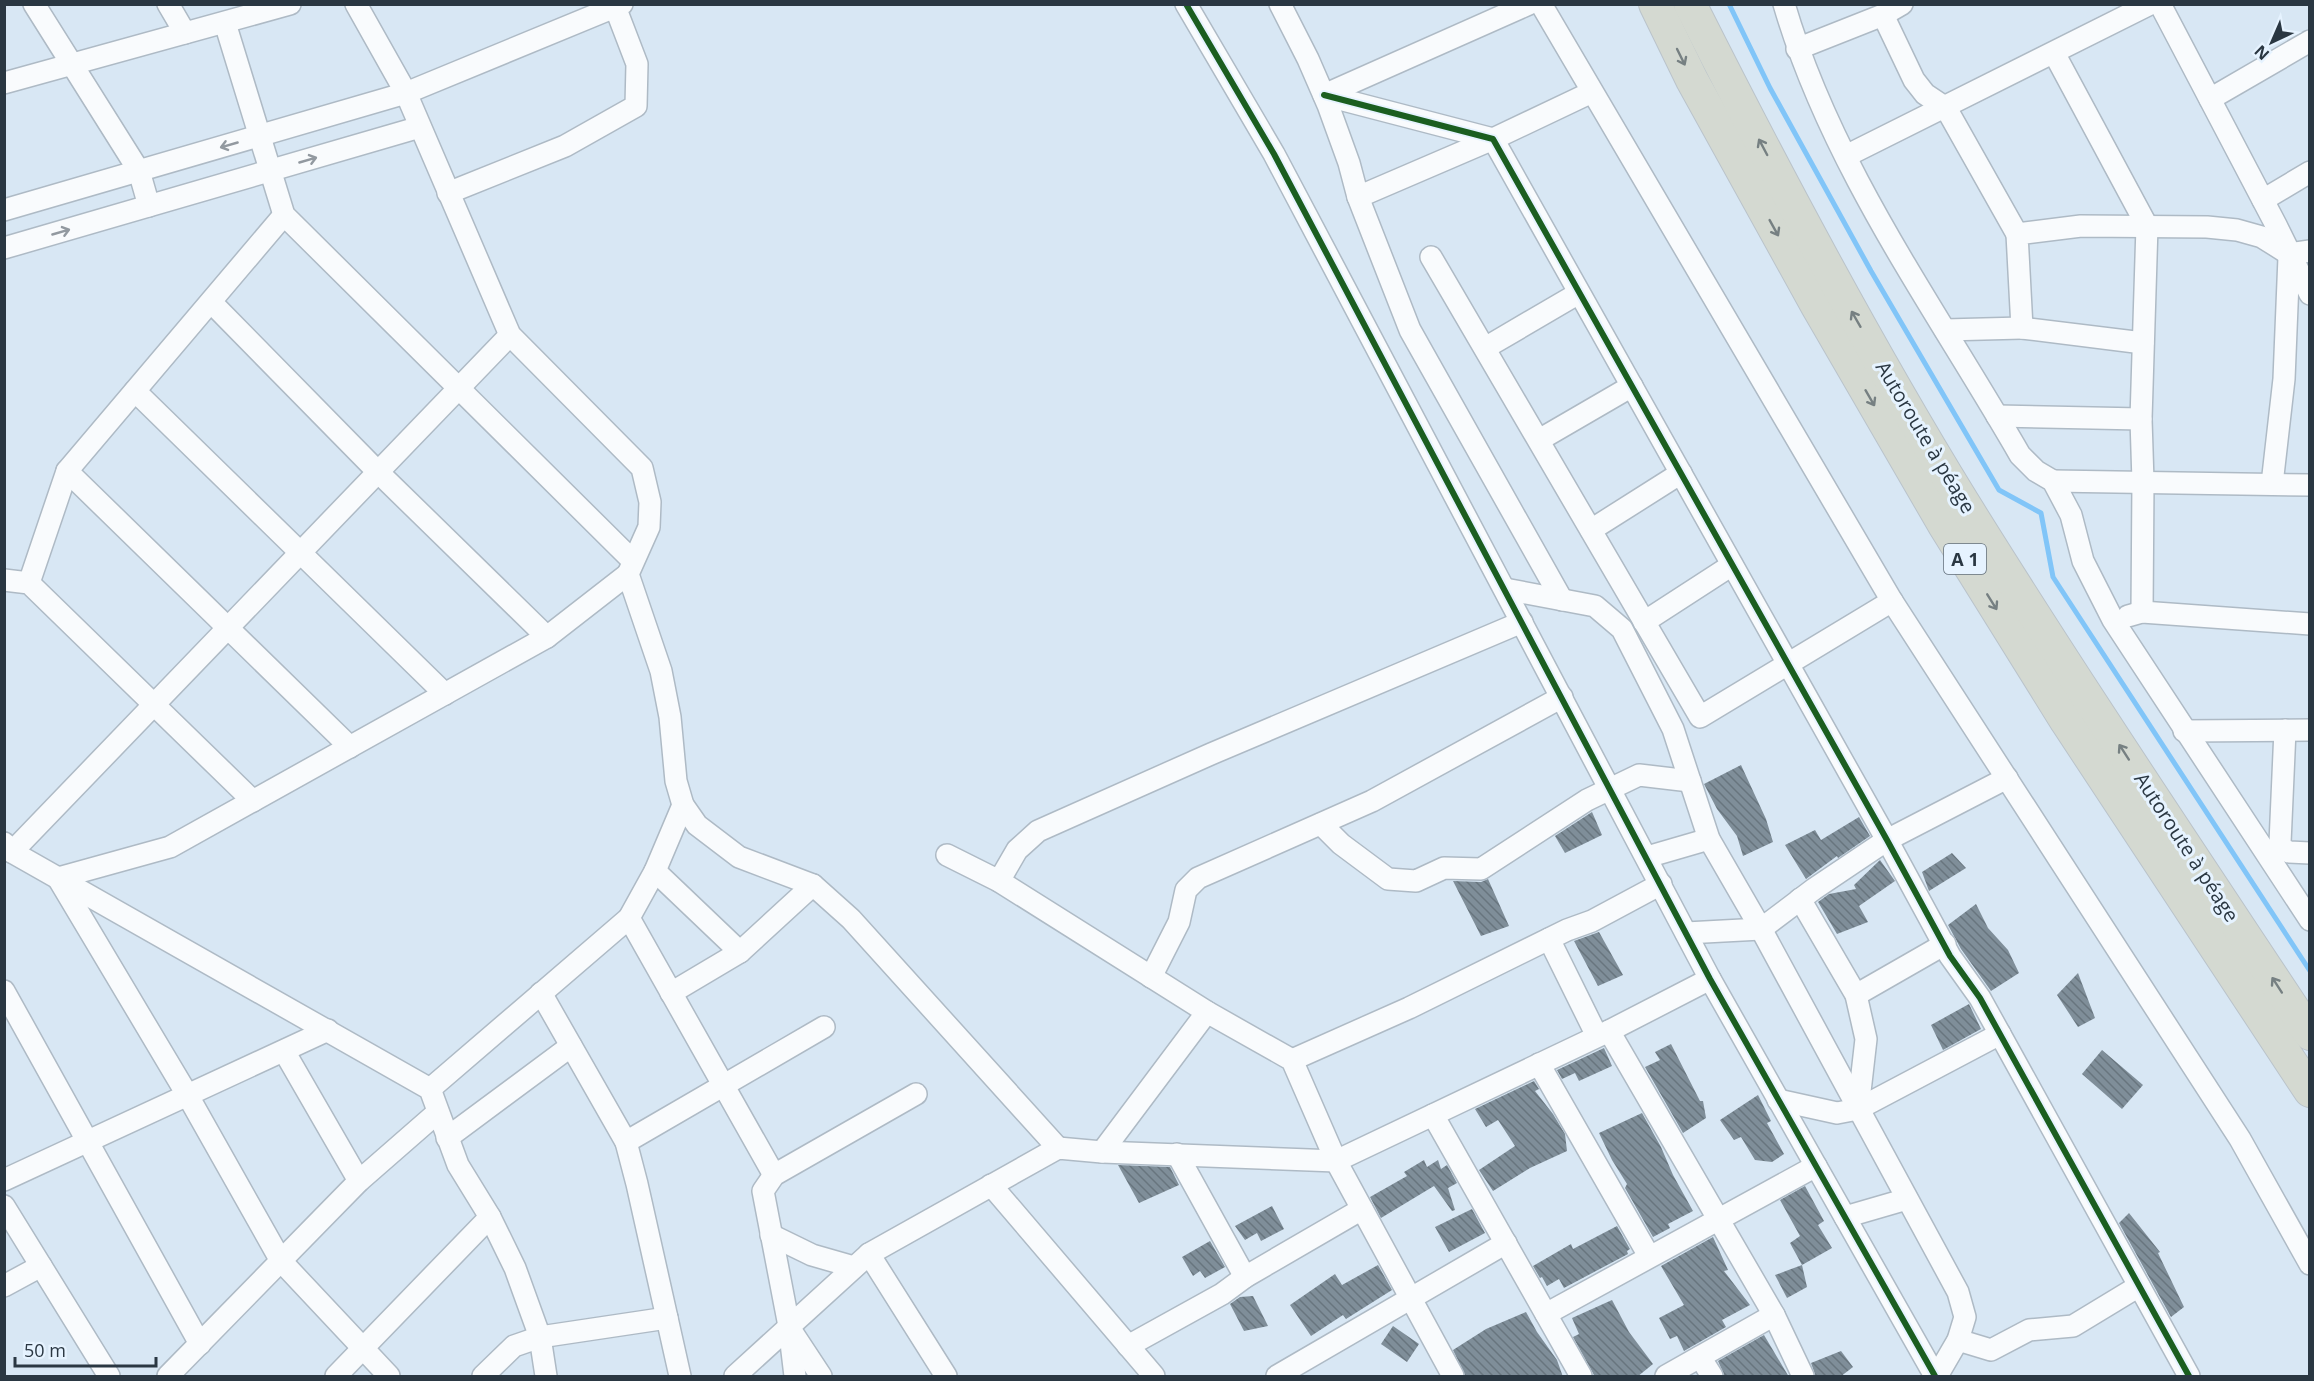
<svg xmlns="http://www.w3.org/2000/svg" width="2314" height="1381" viewBox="0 0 2314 1381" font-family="'Open Sans',sans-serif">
	<defs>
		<pattern id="building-back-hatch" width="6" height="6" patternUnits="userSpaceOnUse" patternTransform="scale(1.5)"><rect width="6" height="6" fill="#7f8e99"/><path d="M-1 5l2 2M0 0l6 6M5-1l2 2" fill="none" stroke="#68757e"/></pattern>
	</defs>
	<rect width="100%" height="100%" fill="#d8e7f4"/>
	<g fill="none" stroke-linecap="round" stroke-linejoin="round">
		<!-- stream -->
		<polyline stroke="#81c5f8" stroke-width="5" points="1729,4 1770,88 1871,271 1999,490 2041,513 2053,577 2310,971"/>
	</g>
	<!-- building -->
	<g fill="url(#building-back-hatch)">
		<polygon points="1741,765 1766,819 1773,842 1743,856 1737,836 1717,809 1704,784"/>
		<polygon points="1592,812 1602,835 1565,853 1555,836"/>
		<polygon points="1859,817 1870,836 1838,858 1837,856 1806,879 1785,845 1815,830 1821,840"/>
		<polygon points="1952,853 1966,868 1929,891 1922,872"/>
		<polygon points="1880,860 1895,881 1859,906 1868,922 1837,934 1818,902 1829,894 1856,889 1854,885"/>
		<polygon points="1488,879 1509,926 1481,936 1453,881 1481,882"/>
		<polygon points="1976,904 1988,928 2008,950 2019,973 1991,991 1961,949 1948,925"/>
		<polygon points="1599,932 1623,975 1598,986 1574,941"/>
		<polygon points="2078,973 2095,1018 2078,1027 2057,995"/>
		<polygon points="1969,1004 1981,1029 1943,1050 1931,1025"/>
		<polygon points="1671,1044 1700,1101 1703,1101 1706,1118 1683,1133 1645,1067 1660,1060 1655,1052"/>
		<polygon points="1604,1048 1612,1066 1579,1081 1575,1073 1562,1079 1557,1070"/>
		<polygon points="2102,1050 2143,1085 2122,1109 2082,1074"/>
		<polygon points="1534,1081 1539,1089 1535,1091 1553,1114 1565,1134 1567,1151 1530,1168 1493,1191 1479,1170 1515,1146 1498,1120 1486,1127 1475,1109"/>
		<polygon points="1758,1095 1771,1121 1767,1123 1784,1154 1772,1162 1755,1160 1741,1137 1734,1140 1720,1120"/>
		<polygon points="1642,1113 1661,1147 1673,1175 1693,1211 1668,1224 1670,1228 1653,1237 1625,1188 1627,1184 1612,1160 1599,1133"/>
		<polygon points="1424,1160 1427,1167 1438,1160 1441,1169 1447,1165 1457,1183 1448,1188 1455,1210 1452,1211 1434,1186 1381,1218 1370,1197 1407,1176 1404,1172"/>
		<polygon points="1118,1165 1170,1167 1179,1185 1139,1203"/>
		<polygon points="1805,1186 1824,1221 1818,1225 1832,1248 1802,1265 1790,1243 1800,1236 1780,1200"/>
		<polygon points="1272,1206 1284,1229 1261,1241 1257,1233 1245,1240 1235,1226"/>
		<polygon points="1472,1209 1485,1233 1449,1252 1435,1227"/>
		<polygon points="2129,1213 2160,1252 2158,1253 2184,1307 2171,1317 2119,1223"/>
		<polygon points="1617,1226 1630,1249 1627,1251 1628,1254 1564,1288 1559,1279 1547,1286 1542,1277 1540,1278 1533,1266 1571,1244 1573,1249"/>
		<polygon points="1713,1237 1728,1270 1724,1271 1750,1305 1722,1320 1726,1327 1684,1351 1677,1336 1670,1339 1659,1318 1684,1305 1661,1266"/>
		<polygon points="1210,1241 1225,1267 1205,1278 1200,1271 1193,1276 1182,1257"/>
		<polygon points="1378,1265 1392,1290 1346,1319 1343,1315 1311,1336 1290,1305 1335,1274 1342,1285"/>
		<polygon points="1802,1265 1807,1287 1787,1298 1775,1275"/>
		<polygon points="1253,1296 1268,1326 1244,1331 1230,1304 1240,1297"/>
		<polygon points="1612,1300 1629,1332 1653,1364 1637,1377 1595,1377 1573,1337 1579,1334 1572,1318"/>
		<polygon points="1526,1312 1537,1332 1557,1360 1563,1377 1466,1377 1453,1350 1486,1329"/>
		<polygon points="1393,1326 1419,1344 1407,1362 1381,1344"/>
		<polygon points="1764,1335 1789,1377 1725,1377 1718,1361"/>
		<polygon points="1841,1351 1853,1367 1840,1377 1816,1377 1811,1363"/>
	</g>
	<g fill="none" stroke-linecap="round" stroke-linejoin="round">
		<defs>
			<g id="minor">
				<polyline points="34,4 139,171 149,206"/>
				<polyline points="168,4 185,33"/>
				<polyline points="356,4 406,93 510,335 642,468 650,502 649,527 628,574 661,671 670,717 676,781 683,805 697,825 739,857 813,885 851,919 1058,1148"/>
				<polyline points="1186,4 1274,154 1710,979 1935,1376"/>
				<polyline points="1280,4 1308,59 1328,105 1349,163 1358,197 1410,330 1562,600"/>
				<polyline points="1541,4 1892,601 2240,1139 2310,1264"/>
				<path d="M1784,4C1832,168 1936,309 2020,455L2036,471L2053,481L2071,515L2083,561L2113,620L2310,920"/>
				<polyline points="2160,4 2276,225 2310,294"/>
				<polyline points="1883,15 1914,80 1925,94 1946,108 2017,234"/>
				<polyline points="225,23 284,215 632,560"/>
				<polyline points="1797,49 1883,15 1902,4"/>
				<polyline points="2054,53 2147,226 2141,419 2143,482 2142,612"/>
				<polyline points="4,83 290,4"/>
				<polyline points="1324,95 1493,139 1887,840 1950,956 1980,998 2189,1376"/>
				<polyline points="1324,95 1529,4"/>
				<polyline points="2210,99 2310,41"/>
				<polyline points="1846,156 2150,4"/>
				<polyline points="448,193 565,146 636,106 637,64 614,4"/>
				<polyline points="1358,197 1493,139 1592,92"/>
				<polyline points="2263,200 2310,172"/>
				<polyline points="4,210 406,93 622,4"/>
				<polyline points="4,248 420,127"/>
				<polyline points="1431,257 1700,717 1892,601"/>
				<polyline points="211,302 378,472 547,637"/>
				<polyline points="1945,330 2022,328"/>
				<polyline points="2143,343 2022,328 2017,234 2081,226 2207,227 2237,230 2262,237 2289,254 2310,251"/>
				<polyline points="1485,348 1579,293"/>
				<polyline points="135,391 445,694"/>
				<polyline points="1997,416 2141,419"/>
				<polyline points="1539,440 1632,386"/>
				<polyline points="67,471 350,747"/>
				<polyline points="2053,481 2310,485"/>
				<polyline points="2272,484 2284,379 2289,257"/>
				<polyline points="1591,530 1681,473"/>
				<polyline points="4,580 29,583 253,801"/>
				<polyline points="29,583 67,471 284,215"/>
				<polyline points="1505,589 1595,606 1622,629 1673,729 1709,839 1761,929 1958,1292 1965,1317 1958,1340 1937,1376"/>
				<polyline points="2128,616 2142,612 2310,624"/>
				<polyline points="1644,622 1732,565"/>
				<polyline points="2285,730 2280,843 2283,849 2289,852 2310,853"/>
				<polyline points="2184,731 2310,730"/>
				<polyline points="1321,824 1341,844 1388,879 1416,881 1444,868 1481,869 1587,800 1639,775 1690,781"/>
				<polyline points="4,843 12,852 430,1089 458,1165 490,1217 515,1268 540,1337 546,1376"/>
				<polyline points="12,852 510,335"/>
				<polyline points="947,855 999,881 1207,1012 1292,1060 1336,1161 1453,1376"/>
				<polyline points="1647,857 1709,839"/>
				<polyline points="655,871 740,952"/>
				<polyline points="999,881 1017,850 1038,831 1211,754 1522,622"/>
				<polyline points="1800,899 1856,995 1866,1039 1858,1109"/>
				<polyline points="629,918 774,1175"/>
				<polyline points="1686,933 1761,929 1814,889 1887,840 2007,778"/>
				<polyline points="1549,939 1597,1036"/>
				<polyline points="1151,977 1179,922 1186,890 1198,878 1372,801 1562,697"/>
				<polyline points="4,991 200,1344"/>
				<polyline points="541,993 626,1142"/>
				<polyline points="671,993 740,952 813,885"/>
				<polyline points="1856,995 1945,944"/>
				<polyline points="1609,1031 1774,1315 1803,1376"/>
				<polyline points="284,1051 359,1181"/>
				<polyline points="1292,1060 1409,1008 1567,930 1592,921 1661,884"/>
				<polyline points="1539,1064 1649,1256"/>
				<polyline points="430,1089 629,918 655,871 683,805"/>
				<polyline points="1778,1100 1837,1113 1858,1109 2000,1034"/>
				<polyline points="1433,1115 1581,1376"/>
				<polyline points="447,1138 571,1046"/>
				<polyline points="1102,1152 1207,1012"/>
				<polyline points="1177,1154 1245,1277"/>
				<polyline points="4,1180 328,1030"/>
				<polyline points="991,1185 1154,1376"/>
				<polyline points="4,1206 109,1376"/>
				<polyline points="1845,1217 1907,1199"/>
				<polyline points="771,1235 812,1255 854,1267"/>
				<polyline points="869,1254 946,1376"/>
				<polyline points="4,1286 41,1266"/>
				<polyline points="1546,1314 1816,1166"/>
				<polyline points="792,1332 821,1376"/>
				<polyline points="1958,1340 1991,1350 2029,1330 2073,1326 2139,1286"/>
				<polyline points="1128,1346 1222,1294 1245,1277 1362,1209"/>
				<polyline points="1700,1357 1712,1376"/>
				<polyline points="168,1376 359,1181 438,1112"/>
				<polyline points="336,1376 490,1217"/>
				<polyline points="389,1376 281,1261 188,1096 58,878 170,847 547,637 628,574"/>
				<polyline points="483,1376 514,1346 540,1337 667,1318"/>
				<polyline points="680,1376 637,1184 626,1142 824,1027"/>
				<polyline points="735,1376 869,1254 1058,1148 1102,1152 1336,1161 1609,1031 1710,979"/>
				<polyline points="795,1376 789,1326 763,1191 774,1175 916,1094"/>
				<polyline points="1277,1376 1506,1243"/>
				<polyline points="1666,1376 1774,1315"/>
			</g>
			<g id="highway">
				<polyline points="1655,4 1692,80 1817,306 1944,525 2066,721 2310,1091"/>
				<path d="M1690,4C1775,173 1864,341 1963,502C2075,682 2193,857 2310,1034"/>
			</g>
		</defs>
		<!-- minor casing -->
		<use href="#minor" stroke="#aebac5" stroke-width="24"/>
		<!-- highway casing -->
		<use href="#highway" stroke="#bac3ca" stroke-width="34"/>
		<!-- minor -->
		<use href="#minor" stroke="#f9fbfd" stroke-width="21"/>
		<!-- highway -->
		<use href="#highway" stroke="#d4d9d1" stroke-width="32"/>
		<defs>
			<g id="cycleway">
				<polyline points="1186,4 1274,154 1710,979 1935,1376"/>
				<polyline points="1324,95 1493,139 1887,840 1950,956 1980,998 2189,1376"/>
			</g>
		</defs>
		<!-- cycleway casing -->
		<use href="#cycleway" stroke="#e6f3ff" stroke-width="10"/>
		<!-- cycleway -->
		<use href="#cycleway" stroke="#1b5e20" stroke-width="6"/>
	</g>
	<!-- one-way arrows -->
	<defs><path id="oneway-shaft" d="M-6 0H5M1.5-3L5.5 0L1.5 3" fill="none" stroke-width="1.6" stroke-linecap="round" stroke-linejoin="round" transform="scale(1.5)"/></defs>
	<g stroke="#768082">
		<use href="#oneway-shaft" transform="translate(1681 57) rotate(64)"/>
		<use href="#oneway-shaft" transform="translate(1763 147) rotate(-118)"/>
		<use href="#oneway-shaft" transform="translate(1774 228) rotate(61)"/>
		<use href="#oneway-shaft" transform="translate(1856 319) rotate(-120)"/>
		<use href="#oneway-shaft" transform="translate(1870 398) rotate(60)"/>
		<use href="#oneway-shaft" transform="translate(1992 602) rotate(58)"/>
		<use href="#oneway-shaft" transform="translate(2124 752) rotate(-123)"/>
		<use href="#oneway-shaft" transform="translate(2277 985) rotate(-123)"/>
	</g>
	<g stroke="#9299a0">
		<use href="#oneway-shaft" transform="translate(229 145) rotate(164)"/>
		<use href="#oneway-shaft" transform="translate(308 160) rotate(-16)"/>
		<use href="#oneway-shaft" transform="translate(61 232) rotate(-16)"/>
	</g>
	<g text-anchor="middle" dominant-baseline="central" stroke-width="6" stroke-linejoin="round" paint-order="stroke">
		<!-- shield labels -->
		<rect fill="#e6f3ff" stroke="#626f7b" stroke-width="1.5" x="1944" y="544" width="42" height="30" rx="4.5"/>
		<g font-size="18" font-weight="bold" fill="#2a3742">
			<text x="1965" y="559">A 1</text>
		</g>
		<!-- street labels -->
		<g font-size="20" fill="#2a3742" stroke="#e6f3ff">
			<text transform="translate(1926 437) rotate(59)">Autoroute à péage</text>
			<text transform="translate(2187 847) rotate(57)">Autoroute à péage</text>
		</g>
	</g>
	<!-- border -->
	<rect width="2314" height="1381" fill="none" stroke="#2a3742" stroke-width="12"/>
	<!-- north arrow -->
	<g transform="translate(2272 42) rotate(224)" stroke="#e6f3ff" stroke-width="4.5" paint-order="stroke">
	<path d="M0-4.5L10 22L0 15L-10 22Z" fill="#2a3742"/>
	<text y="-9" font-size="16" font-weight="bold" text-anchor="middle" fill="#2a3742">N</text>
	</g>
	<!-- scale -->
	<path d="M15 1357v9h141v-9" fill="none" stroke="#2a3742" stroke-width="3"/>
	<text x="24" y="1357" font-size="18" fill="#2a3742" stroke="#e6f3ff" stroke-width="4.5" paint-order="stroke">50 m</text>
</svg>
